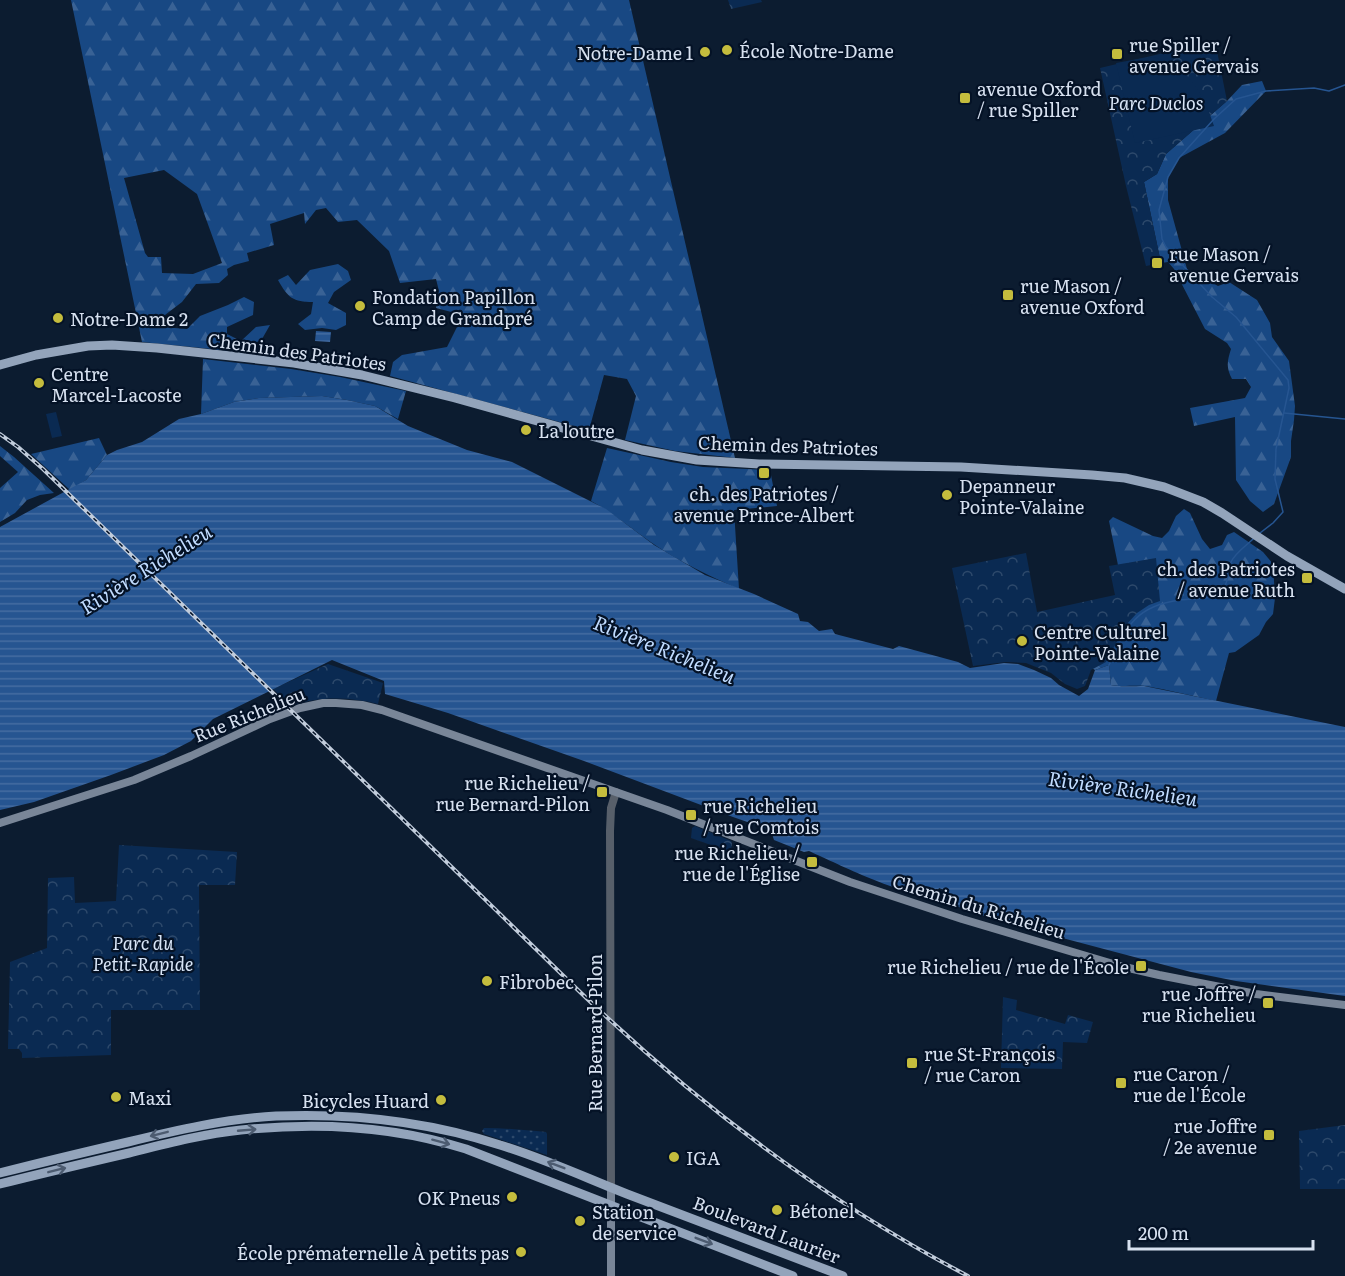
<svg xmlns="http://www.w3.org/2000/svg" width="1345" height="1276" viewBox="0 0 1345 1276" font-family="Literata,serif">
	<defs>
		<pattern id="grass-dots" width="8" height="8" patternUnits="userSpaceOnUse" patternTransform="scale(1.5)"><rect width="8" height="8" fill="#0a2a52"/><path d="M2 2h.1M6 6h.1" fill="none" stroke="#2d496b" stroke-width="1.8" stroke-linecap="round"/></pattern>
		<pattern id="forest-firs" width="22" height="20" patternUnits="userSpaceOnUse" patternTransform="scale(1.5)"><rect width="22" height="20" fill="#184883"/><path d="M5 1l3.5 6h-7zM16 11l3.5 6h-7z" fill="#396295"/></pattern>
		<pattern id="park-crowns" width="20" height="18" patternUnits="userSpaceOnUse" patternTransform="scale(1.5)"><rect width="20" height="18" fill="#0a2a52"/><path d="M2 6a3 3 0 1 1 6 0M12 15a3 3 0 1 1 6 0" fill="none" stroke="#2d496b"/></pattern>
		<pattern id="water-rules" width="6" height="5" patternUnits="userSpaceOnUse" patternTransform="scale(1.5)"><rect width="6" height="5" fill="#265591"/><path d="M0 2.5h6" fill="none" stroke="#456da1"/></pattern>
	</defs>
	<rect width="100%" height="100%" fill="#0c1c30"/>
	<!-- grass -->
	<path fill="url(#grass-dots)" d="M484,1128C505,1128 525,1130 546,1132L547,1134V1155L484,1134L482,1131Z"/>
	<!-- forest -->
	<g fill="url(#forest-firs)" fill-rule="evenodd">
		<path d="M71,0H629L735,458L675,451L625,440L636,396L627,379L604,375L589,430L390,376L393,362L402,355L447,347L463,315L436,308L439,291L436,279L400,283L389,251L357,220L338,222L326,208L316,210L305,224L304,213L270,224L274,245L247,253L249,261L234,265L227,269L228,275L219,283L196,284L182,302L161,318L162,327L187,329L200,316L228,305L244,297L254,302L253,315L227,327V334L241,341L256,327L270,325L262,339L243,350L232,351L142,342ZM164,170L197,194L222,263L193,274L162,273L161,257H148L145,253L124,178Z"/>
		<path d="M1262,81L1266,91L1225,133L1179,158L1168,177V200L1187,269L1218,286L1229,282L1257,300L1270,323L1272,337L1289,361L1295,406L1294,420L1291,441V457L1274,504L1263,512L1250,501L1236,480L1235,417L1194,426L1190,408L1245,398L1251,387L1246,379H1232C1226,367 1227,362 1231,349L1227,343L1205,329L1174,269L1168,262L1161,263L1144,182L1157,174L1166,154L1227,101L1242,85Z"/>
		<path d="M338,264L348,271L351,280L334,292L328,303L346,313V325L336,330L322,328L305,330L298,324L311,314L313,302C293,302 288,298 278,280L288,275L296,285L310,270Z"/>
		<polygon points="203,359 291,369 340,377 406,391 398,419 375,406 347,400 322,396 259,398 234,402 201,414"/>
		<polygon points="99,438 107,455 86,480 70,490 31,454"/>
		<polygon points="0,446 14,457 54,493 40,495 27,500 15,513 0,522 0,488 18,472 0,456"/>
		<path d="M607,448L671,462L703,467L770,470L777,506L734,510L739,589C709,576 680,562 652,543C632,529 613,513 591,501Z"/>
		<path d="M1184,509L1190,513L1202,539L1210,549L1222,545L1227,535L1234,532L1263,552L1273,564L1275,598L1273,614L1266,622L1259,635L1235,652L1229,653L1216,701C1193,696 1169,690 1145,686C1135,685 1118,687 1111,685L1109,665L1095,670L1087,665L1122,603L1119,570L1109,521L1113,517L1153,536L1162,538L1169,531L1176,516Z"/>
	</g>
	<!-- park -->
	<g fill="url(#park-crowns)">
		<polygon points="728,0 761,0 762,2 731,9"/>
		<polygon points="1215,41 1227,101 1166,154 1157,174 1144,182 1161,263 1146,266 1126,186 1100,68"/>
		<polygon points="1026,553 1037,612 1115,595 1109,566 1156,558 1160,601 1149,605 1137,613 1126,625 1106,662 1091,670 1085,686 1077,689 1065,684 1051,673 1026,663 1006,662 973,666 952,568"/>
		<path d="M328,664L383,683L378,704C348,697 320,696 291,706L273,689Z"/>
		<polygon points="695,826 731,841 732,843 731,852 691,838 692,828"/>
		<polygon points="119,845 237,852 235,885 199,885 200,1010 111,1010 111,1055 22,1058 22,1053 19,1049 8,1049 10,962 47,948 48,878 74,877 75,903 116,901"/>
		<polygon points="1003,997 1017,1000 1016,1010 1065,1024 1068,1015 1093,1022 1087,1043 1063,1042 1062,1069 1001,1068"/>
		<polygon points="1345,1125 1345,1189 1300,1189 1299,1131"/>
	</g>
	<!-- garden -->
	<g fill="#0a2a52">
		<path d="M1153,57C1159,59 1166,61 1171,64C1195,77 1206,102 1214,126L1135,143L1116,63L1143,58Z"/>
		<polygon points="56,412 62,436 52,438 46,414"/>
	</g>
	<!-- water -->
	<g fill="url(#water-rules)">
		<polygon points="316,331 331,332 330,342 315,341"/>
		<path d="M322,396L347,400L375,406L408,426L467,450L512,462L606,509L654,545L705,575L754,594L798,614L800,621L808,622L819,631L832,629L835,634L893,649L899,646L958,662L970,668L1004,663L1018,664L1034,670L1051,678L1059,685L1079,696L1088,689L1095,670L1109,665L1111,685C1116,687 1136,686 1144,686L1345,727V996L1236,981L1191,972L1006,923L972,912L946,902L945,899L947,891L939,888L936,894C913,902 834,862 809,851L804,852L774,840L772,834L765,828L733,817L584,761L448,713L385,694L384,681L332,660L213,719L191,741L164,755L111,775L34,802L0,810V527L86,480L107,455L117,450L142,442L179,419L201,414L234,402L259,398Z"/>
	</g>
	<g fill="none" stroke-linecap="round" stroke-linejoin="round">
		<!-- stream -->
		<g stroke="#265591" stroke-width="1.5">
			<polyline points="1284,413 1345,419"/>
			<polyline points="1260,533 1273,523 1283,512 1275,479 1276,449 1289,388 1288,380 1236,317 1212,297 1166,247 1162,239 1159,210 1168,177 1179,158 1214,119 1236,99 1266,91 1314,88 1329,91 1345,85"/>
			<path d="M1109,665C1126,628 1134,606 1180,600C1190,599 1208,599 1217,595C1228,589 1228,573 1231,562C1235,553 1247,545 1254,538"/>
		</g>
		<!-- tertiary -->
		<polyline stroke="#575f6a" stroke-width="8" points="611,1187 610,831 611,808 616,792"/>
		<!-- secondary -->
		<g stroke="#798698" stroke-width="8">
			<polyline points="0,823 134,780 191,756 270,719 300,708 323,703 336,703 362,705 382,710 667,810 850,882 962,919 1120,966 1159,975 1256,994 1345,1005"/>
			<polyline points="611,1187 611,1276"/>
		</g>
		<!-- primary -->
		<g stroke="#93a4bb" stroke-width="9">
			<polyline points="0,365 36,355 88,346 112,345 157,348 294,363 362,375 455,398 642,450 697,460 759,464 961,467 1092,475 1125,478 1164,487 1203,502 1222,513 1287,556 1345,589"/>
			<path d="M0,1173C43,1162 85,1152 128,1142C177,1130 225,1119 276,1116C351,1113 427,1121 500,1145C543,1158 584,1177 627,1194C699,1221 771,1248 843,1276"/>
			<path d="M0,1184C43,1173 86,1163 129,1153C165,1144 203,1134 241,1130C316,1122 394,1126 466,1149L793,1276"/>
		</g>
		<defs>
			<path id="rail" d="M0,434L18,447L43,469L580,992C696,1103 825,1201 968,1276"/>
		</defs>
		<!-- rail casing -->
		<use href="#rail" stroke="#c1ccdb" stroke-width="4"/>
		<!-- rail -->
		<use href="#rail" stroke="#041226" stroke-width="1.5" stroke-dasharray="4.5" stroke-linecap="butt"/>
	</g>
	<!-- one-way arrows -->
	<defs><path id="oneway-shaft" d="M-6 0H5M1.5-3L5.5 0L1.5 3" fill="none" stroke-width="1.6" stroke-linecap="round" stroke-linejoin="round" transform="scale(1.5)"/></defs>
	<g stroke="#4c5b70">
		<use href="#oneway-shaft" transform="translate(247 1130) rotate(-5)"/>
		<use href="#oneway-shaft" transform="translate(159 1134) rotate(166)"/>
		<use href="#oneway-shaft" transform="translate(441 1142) rotate(15)"/>
		<use href="#oneway-shaft" transform="translate(556 1165) rotate(-159)"/>
		<use href="#oneway-shaft" transform="translate(57 1170) rotate(-14)"/>
		<use href="#oneway-shaft" transform="translate(704 1241) rotate(21)"/>
	</g>
	<!-- markers -->
	<g fill="#c4bc3d" stroke="#041226" stroke-width="2">
		<circle cx="727" cy="50" r="6"/>
		<circle cx="705" cy="52" r="6"/>
		<rect x="1111" y="48" width="12" height="12" rx="3"/>
		<rect x="959" y="92" width="12" height="12" rx="3"/>
		<rect x="1151" y="257" width="12" height="12" rx="3"/>
		<rect x="1002" y="289" width="12" height="12" rx="3"/>
		<circle cx="360" cy="306" r="6"/>
		<circle cx="58" cy="318" r="6"/>
		<circle cx="39" cy="383" r="6"/>
		<circle cx="526" cy="430" r="6"/>
		<rect x="758" y="467" width="12" height="12" rx="3"/>
		<circle cx="947" cy="495" r="6"/>
		<rect x="1301" y="572" width="12" height="12" rx="3"/>
		<circle cx="1022" cy="641" r="6"/>
		<rect x="596" y="786" width="12" height="12" rx="3"/>
		<rect x="685" y="809" width="12" height="12" rx="3"/>
		<rect x="806" y="856" width="12" height="12" rx="3"/>
		<rect x="1135" y="960" width="12" height="12" rx="3"/>
		<circle cx="487" cy="981" r="6"/>
		<rect x="1262" y="997" width="12" height="12" rx="3"/>
		<rect x="906" y="1057" width="12" height="12" rx="3"/>
		<rect x="1115" y="1077" width="12" height="12" rx="3"/>
		<circle cx="116" cy="1097" r="6"/>
		<circle cx="441" cy="1100" r="6"/>
		<rect x="1263" y="1129" width="12" height="12" rx="3"/>
		<circle cx="674" cy="1157" r="6"/>
		<circle cx="512" cy="1197" r="6"/>
		<circle cx="777" cy="1210" r="6"/>
		<circle cx="580" cy="1221" r="6"/>
		<circle cx="521" cy="1252" r="6"/>
	</g>
	<g text-anchor="middle" dominant-baseline="central" stroke-width="4.5" stroke-linejoin="round" paint-order="stroke">
		<!-- poi labels -->
		<g font-size="18" fill="#d7e1f0" stroke="#041226" text-anchor="start">
			<text x="1129" y="44">rue Spiller /<tspan x="1129" dy="21">avenue Gervais</tspan></text>
			<text x="739" y="50">École Notre-Dame</text>
			<text x="693" y="52" text-anchor="end">Notre-Dame 1</text>
			<text x="977" y="88">avenue Oxford<tspan x="977" dy="21">/ rue Spiller</tspan></text>
			<text x="1169" y="253">rue Mason /<tspan x="1169" dy="21">avenue Gervais</tspan></text>
			<text x="1020" y="285">rue Mason /<tspan x="1020" dy="21">avenue Oxford</tspan></text>
			<text x="372" y="296">Fondation Papillon<tspan x="372" dy="21">Camp de Grandpré</tspan></text>
			<text x="70" y="318">Notre-Dame 2</text>
			<text x="51" y="373">Centre<tspan x="51" dy="21">Marcel-Lacoste</tspan></text>
			<text x="538" y="430">La loutre</text>
			<text x="959" y="485">Depanneur<tspan x="959" dy="21">Pointe-Valaine</tspan></text>
			<text x="764" y="493" text-anchor="middle">ch. des Patriotes /<tspan x="764" dy="21">avenue Prince-Albert</tspan></text>
			<text x="1295" y="568" text-anchor="end">ch. des Patriotes<tspan x="1295" dy="21">/ avenue Ruth</tspan></text>
			<text x="1034" y="631">Centre Culturel<tspan x="1034" dy="21">Pointe-Valaine</tspan></text>
			<text x="590" y="782" text-anchor="end">rue Richelieu /<tspan x="590" dy="21">rue Bernard-Pilon</tspan></text>
			<text x="703" y="805">rue Richelieu<tspan x="703" dy="21">/ rue Comtois</tspan></text>
			<text x="800" y="852" text-anchor="end">rue Richelieu /<tspan x="800" dy="21">rue de l'Église</tspan></text>
			<text x="1129" y="966" text-anchor="end">rue Richelieu / rue de l'École</text>
			<text x="499" y="981">Fibrobec</text>
			<text x="1256" y="993" text-anchor="end">rue Joffre /<tspan x="1256" dy="21">rue Richelieu</tspan></text>
			<text x="924" y="1053">rue St-François<tspan x="924" dy="21">/ rue Caron</tspan></text>
			<text x="1133" y="1073">rue Caron /<tspan x="1133" dy="21">rue de l'École</tspan></text>
			<text x="128" y="1097">Maxi</text>
			<text x="429" y="1100" text-anchor="end">Bicycles Huard</text>
			<text x="1257" y="1125" text-anchor="end">rue Joffre<tspan x="1257" dy="21">/ 2e avenue</tspan></text>
			<text x="686" y="1157">IGA</text>
			<text x="500" y="1197" text-anchor="end">OK Pneus</text>
			<text x="789" y="1210">Bétonel</text>
			<text x="592" y="1211">Station<tspan x="592" dy="21">de service</tspan></text>
			<text x="509" y="1252" text-anchor="end">École prématernelle À petits pas</text>
		</g>
		<!-- park labels -->
		<g font-size="18" font-style="italic" fill="#d8e5f7" stroke="#041226">
			<text x="1156" y="102">Parc Duclos</text>
			<text x="143" y="942">Parc du<tspan x="143" dy="21">Petit-Rapide</tspan></text>
		</g>
		<!-- street labels -->
		<g font-size="18" fill="#d7e1f0" stroke="#041226">
			<text transform="translate(297 351) rotate(8)">Chemin des Patriotes</text>
			<text transform="translate(788 445) rotate(2)">Chemin des Patriotes</text>
			<text transform="translate(249 714) rotate(-22)">Rue Richelieu</text>
			<text transform="translate(979 906) rotate(17)">Chemin du Richelieu</text>
			<text transform="translate(594 1033) rotate(-90)">Rue Bernard-Pilon</text>
			<text transform="translate(767 1229) rotate(21)">Boulevard Laurier</text>
		</g>
		<!-- water labels -->
		<g font-size="20" font-style="italic" fill="#c1dcff" stroke="#041226">
			<text transform="translate(145 568) rotate(-32)">Rivière Richelieu</text>
			<text transform="translate(665 648) rotate(22)">Rivière Richelieu</text>
			<text transform="translate(1123 787) rotate(8)">Rivière Richelieu</text>
		</g>
	</g>
	<!-- scale -->
	<path d="M1129 1240v9h184v-9" fill="none" stroke="#d7e1f0" stroke-width="3"/>
	<text x="1138" y="1240" font-size="18" fill="#d7e1f0" stroke="#041226" stroke-width="4.5" paint-order="stroke">200 m</text>
</svg>
